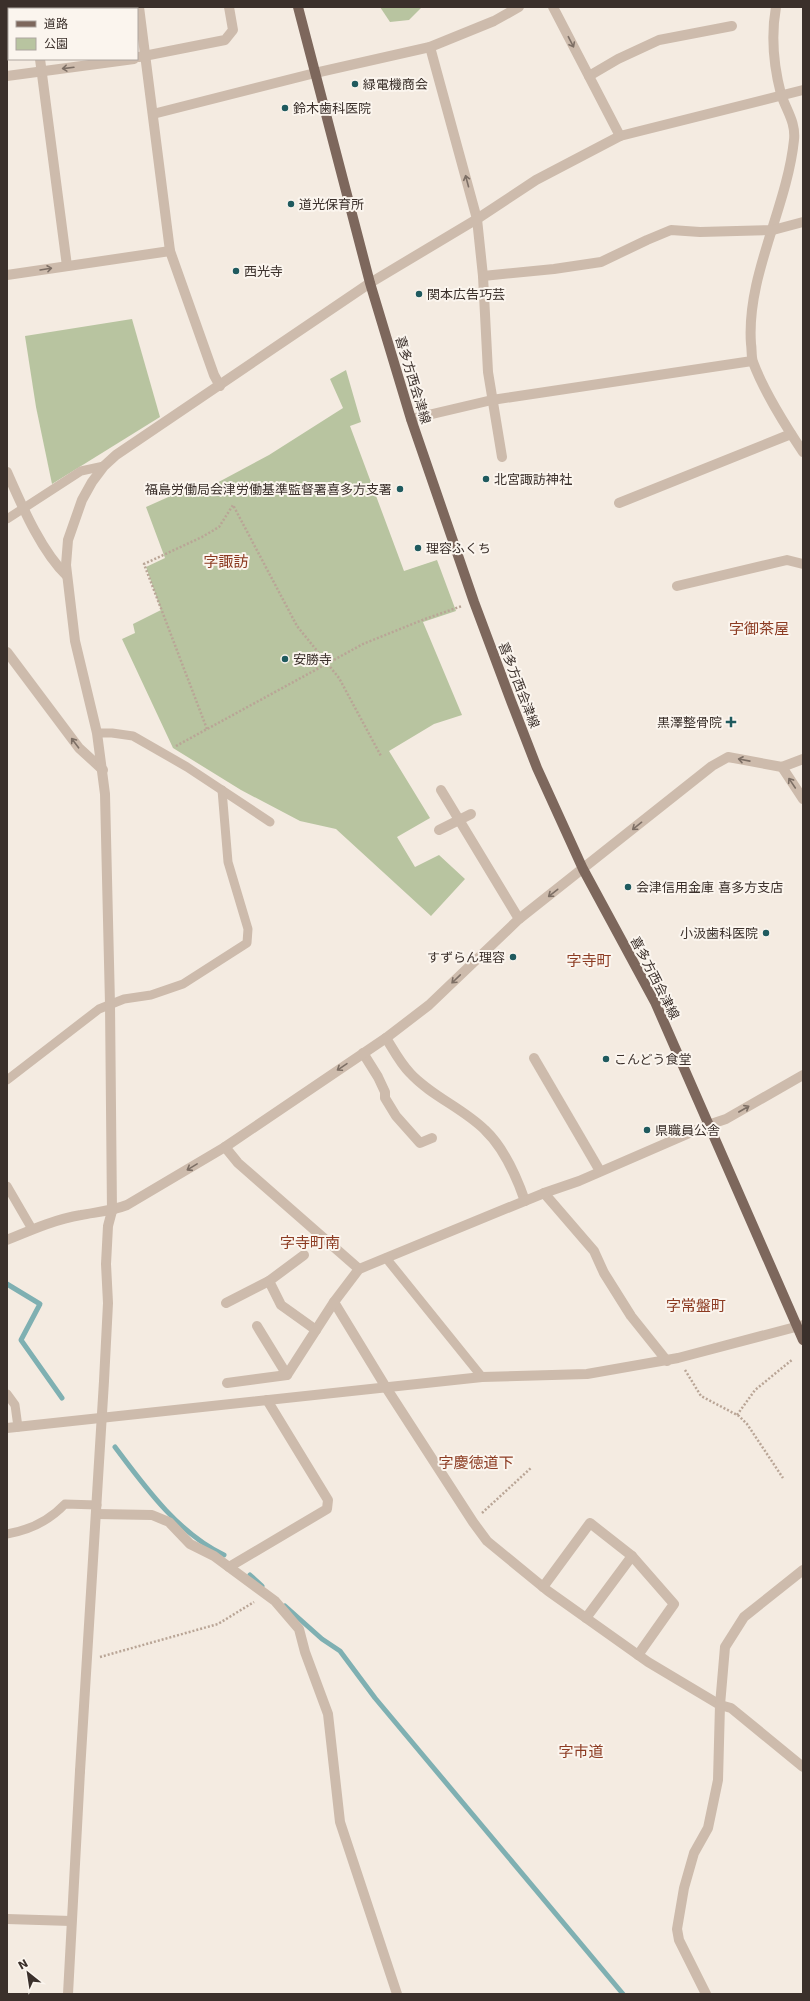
<svg xmlns="http://www.w3.org/2000/svg" width="810" height="2001" viewBox="0 0 810 2001" font-family="'DejaVu Sans','Noto Sans JP',sans-serif">
	<rect width="100%" height="100%" fill="#f4ebe1"/>
	<!-- green -->
	<g fill="#b8c4a0">
		<polygon points="380,7 422,7 409,20 390,22"/>
		<polygon points="132,319 160,417 52,484 36,407 25,336"/>
		<polygon points="346,370 361,422 350,426 404,571 437,560 456,611 423,622 462,715 434,724 389,751 430,818 397,837 415,867 439,855 465,879 431,916 336,829 300,821 241,790 173,748 122,639 135,633 133,624 161,610 146,567 165,558 146,507 193,486 198,493 269,455 343,408 330,379"/>
	</g>
	<g fill="none" stroke-linecap="round" stroke-linejoin="round">
		<!-- stream -->
		<g stroke="#7fb0b2" stroke-width="5">
			<polyline points="7,1284 40,1304 21,1340 62,1398"/>
			<path d="M115,1447C145,1487 178,1533 224,1555"/>
			<polyline points="250,1575 262,1586"/>
			<polyline points="285,1606 322,1639 340,1651 375,1698 623,1994"/>
		</g>
		<!-- path -->
		<g stroke="#b9a596" stroke-width="2.5" stroke-dasharray="2 2" stroke-linecap="butt">
			<polyline points="207,729 144,564 202,537 219,527 233,505 297,626 339,678 381,756"/>
			<polyline points="176,746 363,644 425,619 462,606"/>
			<polyline points="685,1370 701,1396 739,1416 747,1424 783,1478"/>
			<polyline points="737,1415 755,1390 793,1359"/>
			<polyline points="482,1513 532,1467"/>
			<polyline points="100,1657 218,1624 254,1602"/>
		</g>
		<!-- service -->
		<g stroke="#cdbbac" stroke-width="9">
			<polyline points="7,519 81,471 104,466"/>
			<polyline points="97,733 112,733 133,736 187,767 270,822"/>
			<polyline points="7,1080 99,1009 124,999 151,995 183,984 247,943 248,929 228,862 222,790"/>
			<polyline points="7,1186 32,1229"/>
			<polyline points="386,1258 482,1377"/>
			<polyline points="7,1394 15,1405 18,1427"/>
			<path d="M7,1534C30,1530 49,1521 65,1504L97,1505"/>
		</g>
		<!-- pedestrian -->
		<g stroke="#cdbbac" stroke-width="10">
			<polyline points="441,790 519,919"/>
			<polyline points="439,830 471,814"/>
		</g>
		<!-- minor -->
		<g stroke="#cdbbac" stroke-width="10">
			<polyline points="32,7 33,9"/>
			<polyline points="139,7 170,251 214,375 220,386"/>
			<polyline points="553,7 620,136"/>
			<path d="M776,7C771,35 774,67 781,94C786,110 796,122 794,140C787,208 746,276 751,344C752,349 751,356 753,362C764,392 785,425 803,452"/>
			<polyline points="430,47 477,219 483,276 488,372 502,457"/>
			<polyline points="139,57 225,40 233,30 229,7"/>
			<polyline points="40,59 67,266"/>
			<polyline points="7,76 134,59"/>
			<polyline points="589,76 618,59 659,40 732,26"/>
			<polyline points="153,114 315,73 430,47 494,21 519,7"/>
			<polyline points="7,275 170,251"/>
			<polyline points="483,276 554,269 601,262 647,240 671,230 700,232 773,230 803,222"/>
			<polyline points="411,419 492,400 752,361"/>
			<path d="M7,472C22,506 41,551 67,576"/>
			<polyline points="619,503 791,434"/>
			<polyline points="677,586 787,560 803,564"/>
			<polyline points="7,652 79,748 103,770"/>
			<polyline points="782,767 803,799"/>
			<path d="M386,1038C393,1049 400,1063 410,1073C431,1096 463,1108 485,1130C503,1147 517,1178 525,1201"/>
			<polyline points="363,1053 378,1077 385,1092 385,1098 396,1116 420,1143 432,1138"/>
			<polyline points="534,1058 600,1171"/>
			<polyline points="225,1147 238,1163 359,1269"/>
			<polyline points="544,1193 594,1251 604,1273 631,1316 667,1361"/>
			<path d="M7,1240C31,1230 56,1219 81,1215C97,1212 112,1211 127,1205L225,1147L386,1038L429,1005L519,919L712,766L728,757L782,767L803,759"/>
			<polyline points="269,1281 281,1305 316,1330"/>
			<polyline points="334,1302 387,1389 473,1522 487,1541 548,1591 648,1662 720,1705 731,1708 803,1767"/>
			<polyline points="226,1303 269,1281 304,1255"/>
			<polyline points="257,1326 287,1375"/>
			<polyline points="227,1383 287,1375 334,1302 359,1269 544,1193 579,1181 708,1125 726,1119 803,1075"/>
			<polyline points="96,1514 152,1515 169,1522 190,1544 214,1556 275,1601 299,1629 305,1652 328,1714 340,1822 397,1994"/>
			<polyline points="229,1567 327,1509 328,1500 267,1400"/>
			<polyline points="543,1587 590,1523 632,1556 674,1604 638,1655"/>
			<polyline points="586,1618 632,1556"/>
			<polyline points="80,1771 104,1381 108,1303 106,1264 108,1226 112,1211"/>
			<polyline points="7,1919 71,1921"/>
			<polyline points="706,1994 679,1940 677,1929 684,1888 694,1853 708,1828 718,1780 720,1705 725,1647 744,1617 803,1570"/>
		</g>
		<!-- tertiary -->
		<g stroke="#cdbbac" stroke-width="10">
			<polyline points="112,1211 110,1004 105,794 97,733 75,641 66,565 68,540 82,500 92,482 104,466 116,455 370,283 477,219 536,180 620,136 803,90"/>
			<polyline points="7,1428 482,1377 587,1374 678,1358 803,1325"/>
			<polyline points="68,1994 80,1771"/>
		</g>
		<!-- primary -->
		<polyline stroke="#7d675c" stroke-width="10" points="298,7 370,283 411,419 474,602 511,701 537,768 583,869 655,1002 803,1340"/>
	</g>
	<!-- one-way arrows -->
	<defs><path id="oneway-shaft" d="M-6 0H5M1.5-3L5.5 0L1.5 3" fill="none" stroke-width="1.6" stroke-linecap="round" stroke-linejoin="round"/></defs>
	<g stroke="#7d6f65">
		<use href="#oneway-shaft" transform="translate(571 42) rotate(63)"/>
		<use href="#oneway-shaft" transform="translate(68 68) rotate(173)"/>
		<use href="#oneway-shaft" transform="translate(467 181) rotate(-105)"/>
		<use href="#oneway-shaft" transform="translate(46 269) rotate(-9)"/>
		<use href="#oneway-shaft" transform="translate(75 743) rotate(-127)"/>
		<use href="#oneway-shaft" transform="translate(744 760) rotate(-169)"/>
		<use href="#oneway-shaft" transform="translate(792 783) rotate(-124)"/>
		<use href="#oneway-shaft" transform="translate(637 826) rotate(141)"/>
		<use href="#oneway-shaft" transform="translate(553 893) rotate(142)"/>
		<use href="#oneway-shaft" transform="translate(456 979) rotate(136)"/>
		<use href="#oneway-shaft" transform="translate(342 1067) rotate(146)"/>
		<use href="#oneway-shaft" transform="translate(744 1109) rotate(-30)"/>
		<use href="#oneway-shaft" transform="translate(192 1167) rotate(149)"/>
	</g>
	<!-- markers -->
	<g fill="#1f5a5e" stroke="#fbf5ee" stroke-width="1.5">
		<circle cx="355" cy="84" r="4"/>
		<circle cx="285" cy="108" r="4"/>
		<circle cx="291" cy="204" r="4"/>
		<circle cx="236" cy="271" r="4"/>
		<circle cx="419" cy="294" r="4"/>
		<circle cx="486" cy="479" r="4"/>
		<circle cx="400" cy="489" r="4"/>
		<circle cx="418" cy="548" r="4"/>
		<circle cx="285" cy="659" r="4"/>
		<path d="M729 716h4v4h4v4h-4v4h-4v-4h-4v-4h4z"/>
		<circle cx="628" cy="887" r="4"/>
		<circle cx="766" cy="933" r="4"/>
		<circle cx="513" cy="957" r="4"/>
		<circle cx="606" cy="1059" r="4"/>
		<circle cx="647" cy="1130" r="4"/>
	</g>
	<g text-anchor="middle" dominant-baseline="central" stroke-width="4" stroke-linejoin="round" paint-order="stroke">
		<!-- poi labels -->
		<g font-size="13" fill="#3b302b" stroke="#fbf5ee" text-anchor="start">
			<text x="363" y="84">緑電機商会</text>
			<text x="293" y="108">鈴木歯科医院</text>
			<text x="299" y="204">道光保育所</text>
			<text x="244" y="271">西光寺</text>
			<text x="427" y="294">関本広告巧芸</text>
			<text x="494" y="479">北宮諏訪神社</text>
			<text x="392" y="489" text-anchor="end">福島労働局会津労働基準監督署喜多方支署</text>
			<text x="426" y="548">理容ふくち</text>
			<text x="293" y="659">安勝寺</text>
			<text x="722" y="722" text-anchor="end">黒澤整骨院</text>
			<text x="636" y="887">会津信用金庫 喜多方支店</text>
			<text x="758" y="933" text-anchor="end">小汲歯科医院</text>
			<text x="505" y="957" text-anchor="end">すずらん理容</text>
			<text x="614" y="1059">こんどう食堂</text>
			<text x="655" y="1130">県職員公舎</text>
		</g>
		<!-- street labels -->
		<g font-size="13" fill="#3b302b" stroke="#fbf5ee">
			<text transform="translate(413 380) rotate(73)">喜多方西会津線</text>
			<text transform="translate(519 685) rotate(69)">喜多方西会津線</text>
			<text transform="translate(655 978) rotate(63)">喜多方西会津線</text>
		</g>
		<!-- quarter labels -->
		<g font-size="15" fill="#8c3b22" stroke="#fbf5ee">
			<text x="226" y="562">字諏訪</text>
			<text x="759" y="629">字御茶屋</text>
			<text x="589" y="961">字寺町</text>
			<text x="310" y="1243">字寺町南</text>
			<text x="696" y="1306">字常盤町</text>
			<text x="476" y="1463">字慶徳道下</text>
			<text x="581" y="1752">字市道</text>
		</g>
	</g>
	<!-- border -->
	<rect width="810" height="2001" fill="none" stroke="#3b302b" stroke-width="16"/>
	<!-- legend -->
	<rect x="8" y="8" width="130" height="52" fill="#fbf5ee" stroke="#aea6a0"/>
	<rect x="16" y="21" width="20" height="6" fill="#7d675c" stroke="#aea6a0"/>
	<text x="44" y="28" font-size="12" fill="#3b302b">道路</text>
	<rect x="16" y="38" width="20" height="12" fill="#b8c4a0" stroke="#aea6a0"/>
	<text x="44" y="48" font-size="12" fill="#3b302b">公園</text>
	<!-- north arrow -->
	<g transform="translate(28 1973) rotate(330)" stroke="#fbf5ee" stroke-width="3" paint-order="stroke">
	<path d="M0-3L7 15L0 10L-7 15Z" fill="#3b302b"/>
	<text y="-6" font-size="11" font-weight="bold" text-anchor="middle" fill="#3b302b">N</text>
	</g>
</svg>
